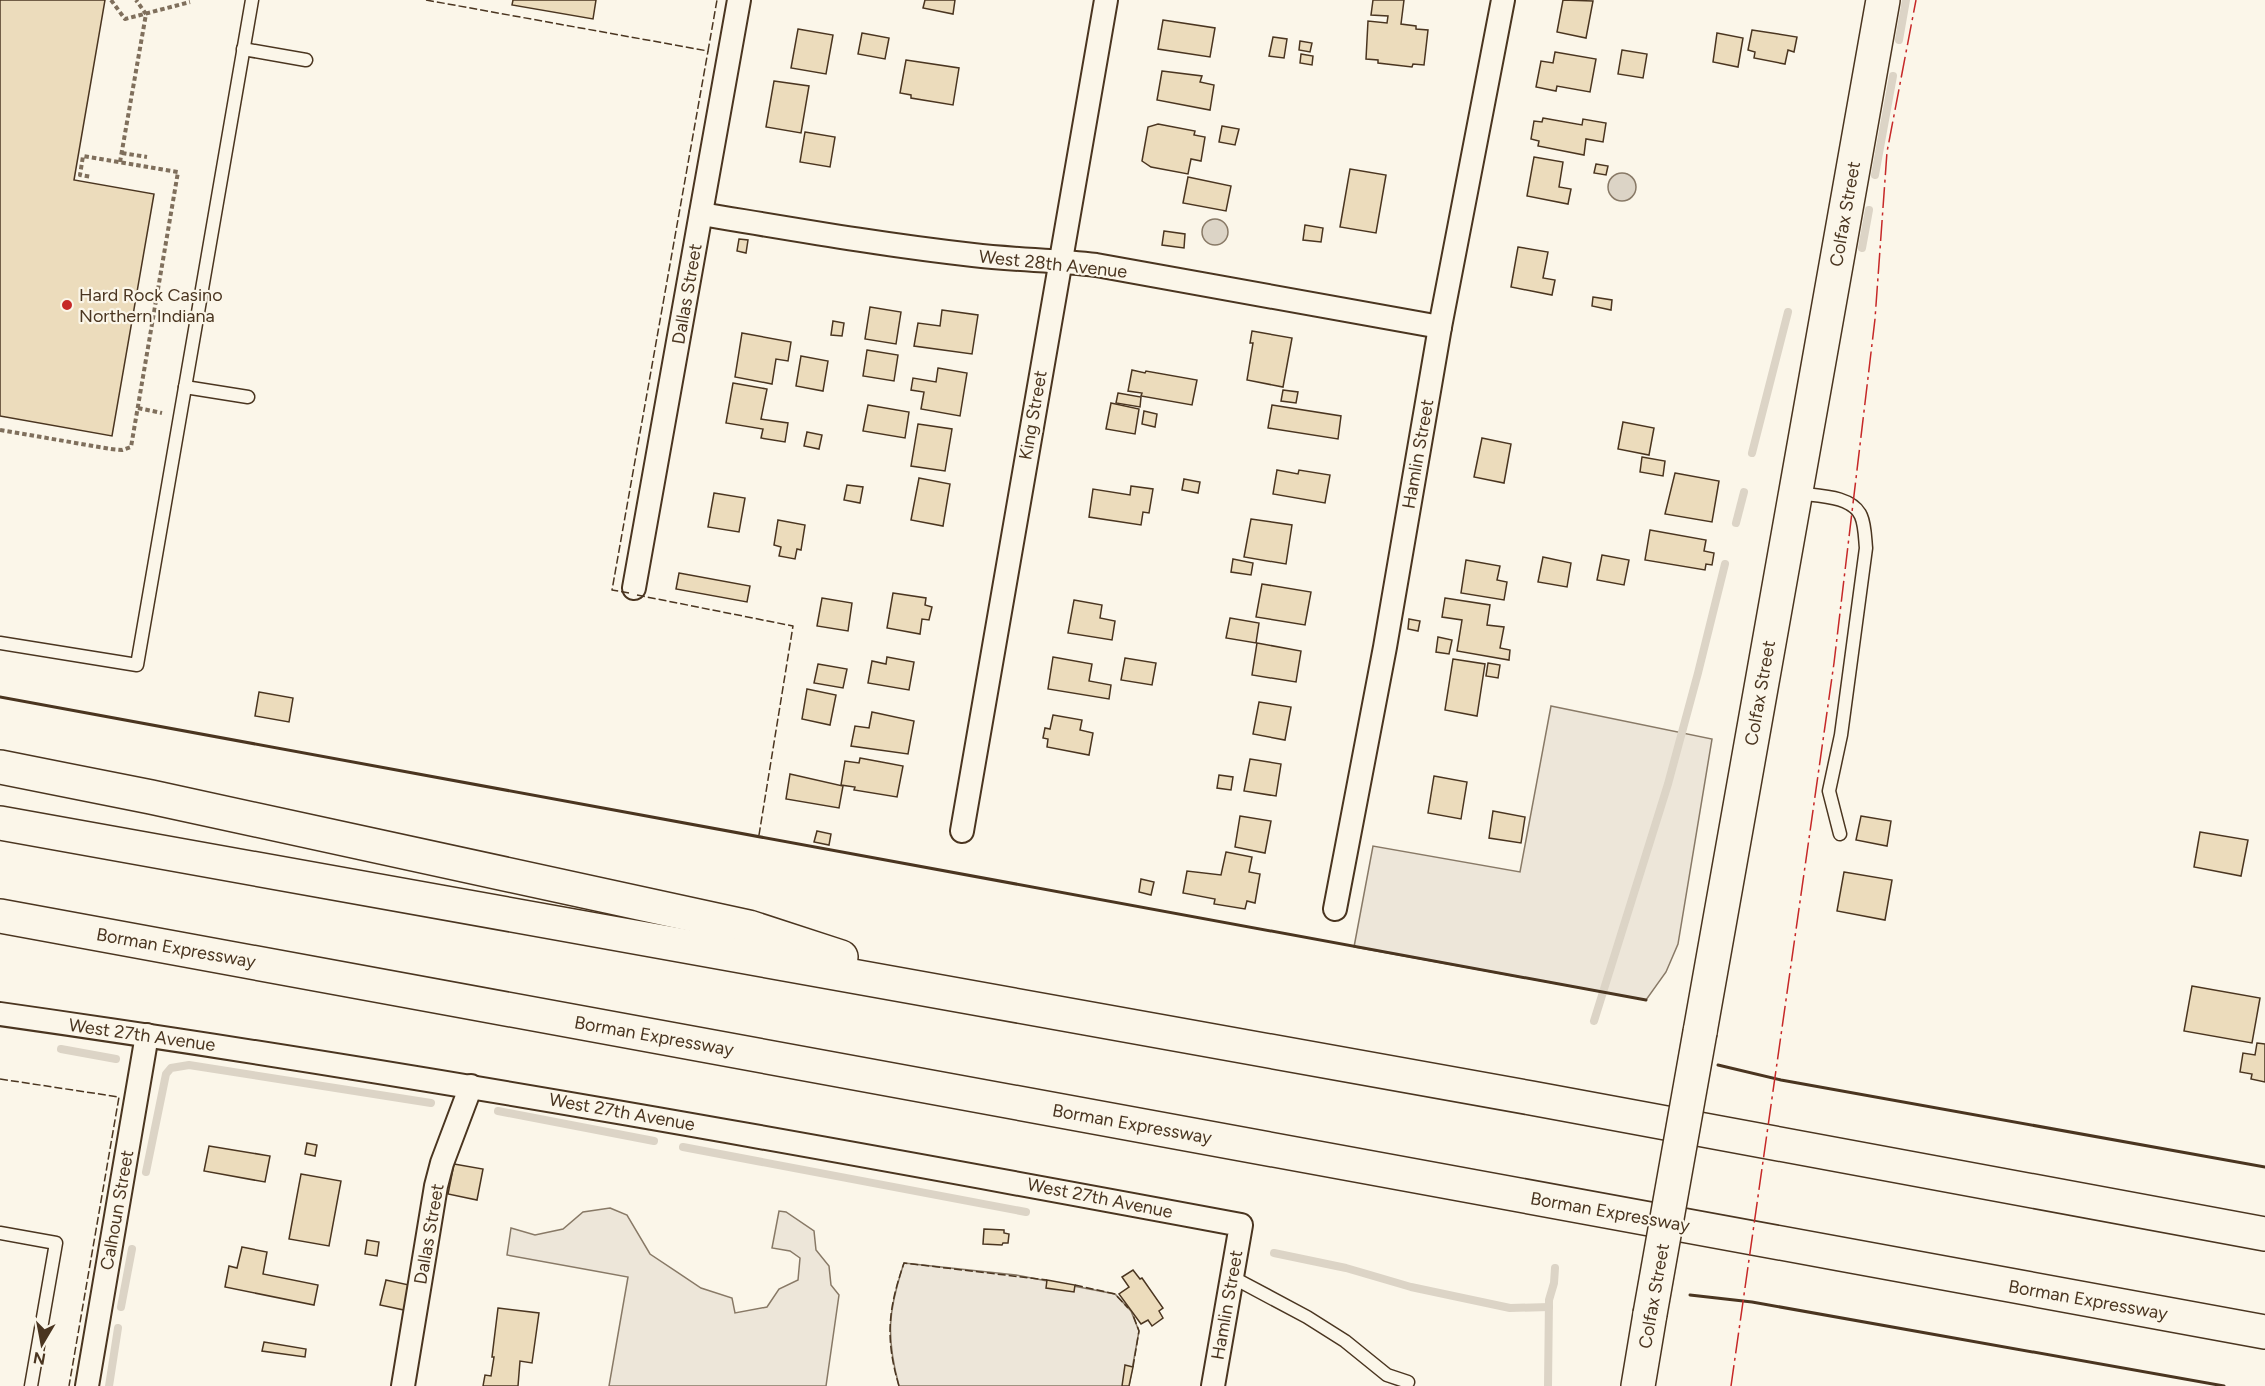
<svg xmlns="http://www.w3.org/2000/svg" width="2265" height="1386" viewBox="0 0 2265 1386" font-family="Figtree,sans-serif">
	<rect width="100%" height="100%" fill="#fbf6e9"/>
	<!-- green -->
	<g fill="#ede6d9" stroke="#887966" stroke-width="1.5">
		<polygon points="1551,706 1712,739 1678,944 1666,972 1646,1000 1354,947 1373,846 1520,872"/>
		<polygon points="610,1208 627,1215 650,1254 701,1288 732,1298 735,1313 767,1307 779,1289 798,1280 800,1258 790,1251 772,1248 779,1211 786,1212 814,1231 816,1250 829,1266 831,1285 839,1295 826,1386 609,1386 628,1277 507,1255 511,1228 535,1235 563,1229 583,1212"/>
		<path d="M904,1263L1016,1275L1115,1294L1131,1311L1139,1331L1129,1386H899C886,1337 888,1311 904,1263Z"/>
	</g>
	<!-- water -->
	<g fill="#dcd4c6" stroke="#887966" stroke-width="1.5">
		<circle cx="1622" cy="187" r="14"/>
		<circle cx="1215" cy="232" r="13"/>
	</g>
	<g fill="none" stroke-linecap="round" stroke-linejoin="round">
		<!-- stream -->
		<g stroke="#dcd4c6" stroke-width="8">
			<polyline points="1899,40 1906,0"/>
			<polyline points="1875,175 1893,76"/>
			<polyline points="1862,248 1869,210"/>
			<polyline points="1752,453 1788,312"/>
			<polyline points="1736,523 1744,492"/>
			<polyline points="1594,1021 1668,784 1698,673 1725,564"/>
			<polyline points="61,1049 116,1059"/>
			<polyline points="498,1111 654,1141"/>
			<polyline points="683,1147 1026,1212"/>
			<polyline points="146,1172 166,1074 171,1068 189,1065 431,1103"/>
			<polyline points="1274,1253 1346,1268 1411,1287 1510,1308 1549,1307"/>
			<polyline points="121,1307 132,1249"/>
			<polyline points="109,1386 118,1328"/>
			<polyline points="1548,1386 1549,1300 1554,1283 1555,1268"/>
		</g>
	</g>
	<!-- building -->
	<g fill="#ecdcbc" stroke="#4a3520" stroke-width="1.5">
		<polygon points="0,0 105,0 74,180 154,194 112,436 0,416"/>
		<polygon points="513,0 596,0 593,19 512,5"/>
		<polygon points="925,0 955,0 953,14 923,8"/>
		<polygon points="1373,0 1404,0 1401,24 1416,26 1416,29 1428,30 1424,65 1413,64 1412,67 1378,63 1378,60 1366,59 1368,21 1387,23 1388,16 1371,15"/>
		<polygon points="1563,0 1593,1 1586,38 1557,32"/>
		<polygon points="1163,20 1215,28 1210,57 1158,49"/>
		<polygon points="798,29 833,35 826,74 791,68"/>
		<polygon points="1752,30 1797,37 1794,52 1788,50 1785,64 1754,58 1755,52 1748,50"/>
		<polygon points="862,33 889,38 885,59 858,54"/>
		<polygon points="1717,33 1743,38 1738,67 1713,62"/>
		<polygon points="1273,37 1287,39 1284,58 1269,56"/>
		<polygon points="1300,41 1312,43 1310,52 1299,50"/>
		<polygon points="1622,50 1647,54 1643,78 1618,74"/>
		<polygon points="1555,52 1596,59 1590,92 1557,86 1556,91 1536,87 1541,61 1553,63"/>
		<polygon points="1301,54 1313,56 1312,65 1300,63"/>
		<polygon points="906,60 959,68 953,105 911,98 911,95 900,93"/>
		<polygon points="1162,71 1202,76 1200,82 1214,85 1210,110 1157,100"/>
		<polygon points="774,81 809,86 801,133 766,127"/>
		<polygon points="1543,118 1582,125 1583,119 1606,123 1603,142 1586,139 1584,155 1538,146 1539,141 1531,139 1534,121 1542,122"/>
		<polygon points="1158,124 1195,131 1194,135 1205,137 1201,161 1191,159 1188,174 1151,167 1142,161 1148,127"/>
		<polygon points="1222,126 1239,129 1235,145 1219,142"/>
		<polygon points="805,132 835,137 830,167 800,162"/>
		<polygon points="1534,157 1563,162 1559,187 1571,189 1568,204 1527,196"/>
		<polygon points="1596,164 1608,166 1606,175 1594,173"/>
		<polygon points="1350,169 1386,175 1376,233 1340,227"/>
		<polygon points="1188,177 1231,186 1226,211 1183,203"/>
		<polygon points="1305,225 1323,228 1321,242 1303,240"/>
		<polygon points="1164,231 1185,234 1184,248 1162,245"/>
		<polygon points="739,239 748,240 746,253 737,251"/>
		<polygon points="1518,247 1548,252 1543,278 1555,280 1552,295 1511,287"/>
		<polygon points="1593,297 1612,300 1611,310 1592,306"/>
		<polygon points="870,307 901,312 896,344 865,339"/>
		<polygon points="942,310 978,315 972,354 914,346 918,323 940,326"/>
		<polygon points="833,321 844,323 842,336 831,335"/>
		<polygon points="1252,331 1292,338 1283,387 1247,380 1253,343 1250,343"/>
		<polygon points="742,333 791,342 788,361 776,359 772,384 735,377"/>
		<polygon points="867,350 898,355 894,381 863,376"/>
		<polygon points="801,356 828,361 823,391 796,386"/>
		<polygon points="938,368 967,373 960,416 921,409 924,392 911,390 913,378 936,382"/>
		<polygon points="1132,370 1145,373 1146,371 1197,380 1192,405 1141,396 1142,393 1128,391"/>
		<polygon points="733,383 767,389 761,419 788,423 785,442 761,438 763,429 726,423"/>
		<polygon points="1283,390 1298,392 1296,403 1281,401"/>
		<polygon points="1118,393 1141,397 1140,407 1116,403"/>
		<polygon points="1111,403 1139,409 1135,434 1106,429"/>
		<polygon points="868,405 909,412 905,438 863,431"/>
		<polygon points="1272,405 1341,416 1338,439 1268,428"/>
		<polygon points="1144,411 1157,414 1155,427 1142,424"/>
		<polygon points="1623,422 1654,428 1649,455 1618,449"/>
		<polygon points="918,424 952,429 945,471 911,466"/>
		<polygon points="807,432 822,435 819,449 804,446"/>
		<polygon points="1482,438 1511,444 1504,483 1474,477"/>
		<polygon points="1642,457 1665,461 1663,476 1640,472"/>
		<polygon points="1277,470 1298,474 1299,470 1330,475 1325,503 1273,494"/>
		<polygon points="1675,473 1719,481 1712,522 1665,514"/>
		<polygon points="919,478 950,484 943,526 911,520"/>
		<polygon points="1184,479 1200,482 1198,493 1182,490"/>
		<polygon points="847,485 863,487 860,503 844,500"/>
		<polygon points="1131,486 1153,489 1149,513 1143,512 1141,525 1089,517 1093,489 1130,495"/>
		<polygon points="714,493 745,498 739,532 708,527"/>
		<polygon points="1251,519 1292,525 1286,564 1244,557"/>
		<polygon points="778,520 805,525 801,550 797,549 795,559 779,556 781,547 774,545"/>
		<polygon points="1650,530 1706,540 1704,551 1714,553 1712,565 1706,564 1705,570 1645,560"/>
		<polygon points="1602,555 1629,560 1624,585 1597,580"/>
		<polygon points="1543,557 1571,563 1567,587 1538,582"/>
		<polygon points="1233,559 1253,563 1251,575 1231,572"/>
		<polygon points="1466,560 1500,566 1497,580 1507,582 1504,600 1461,593"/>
		<polygon points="679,573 750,586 747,602 676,589"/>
		<polygon points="1262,584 1311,592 1305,625 1256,617"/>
		<polygon points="893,593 926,598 925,605 932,607 929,620 922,619 920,634 887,628"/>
		<polygon points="822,598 852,603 848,631 817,626"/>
		<polygon points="1445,598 1490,605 1487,625 1504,627 1500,648 1510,650 1509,660 1457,651 1462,620 1442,617"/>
		<polygon points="1074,600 1102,605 1100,618 1115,621 1112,640 1068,633"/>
		<polygon points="1230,618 1259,623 1256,643 1226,638"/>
		<polygon points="1409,619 1420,621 1418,631 1408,629"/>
		<polygon points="1438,637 1452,640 1449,654 1436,652"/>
		<polygon points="1257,643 1301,651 1296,682 1252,675"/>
		<polygon points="887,657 914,662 909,690 868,683 872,661 886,664"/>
		<polygon points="1053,657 1092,664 1089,681 1111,685 1109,699 1048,689"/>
		<polygon points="1125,658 1156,663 1152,685 1121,680"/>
		<polygon points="1453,659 1485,664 1477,716 1445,710"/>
		<polygon points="1488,663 1500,665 1498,678 1486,676"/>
		<polygon points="818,664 847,669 843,688 814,683"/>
		<polygon points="807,689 836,695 830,725 802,719"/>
		<polygon points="259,692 293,698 289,722 255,716"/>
		<polygon points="1259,702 1291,707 1285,740 1253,734"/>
		<polygon points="872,712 914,721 908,754 851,746 855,726 869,728"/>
		<polygon points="1053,715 1082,720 1080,730 1093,733 1089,755 1047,747 1048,739 1043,738 1045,728 1050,729"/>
		<polygon points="860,758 903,766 897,797 854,790 855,787 841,785 845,761 859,763"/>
		<polygon points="1250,759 1281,764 1276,796 1244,791"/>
		<polygon points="790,774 843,786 839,808 786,799"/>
		<polygon points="1219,775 1233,777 1231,790 1217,788"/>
		<polygon points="1434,776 1467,782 1461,819 1428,813"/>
		<polygon points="1493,811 1525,817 1521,843 1489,838"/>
		<polygon points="1240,816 1271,821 1265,853 1235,847"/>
		<polygon points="1861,816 1891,821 1887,846 1856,840"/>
		<polygon points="817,831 831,834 829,845 814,842"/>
		<polygon points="2200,832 2248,840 2241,876 2194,867"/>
		<polygon points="1226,852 1252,857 1249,872 1260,874 1255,903 1247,901 1245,909 1214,904 1215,899 1183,893 1187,871 1221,875"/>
		<polygon points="1844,872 1892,880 1885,920 1837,911"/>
		<polygon points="1141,879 1154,882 1151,895 1139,892"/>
		<polygon points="2192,986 2260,998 2252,1043 2184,1031"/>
		<polygon points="2257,1043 2265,1044 2265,1082 2251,1079 2252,1074 2240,1072 2243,1053 2255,1055"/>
		<polygon points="307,1143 317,1145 315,1156 305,1154"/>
		<polygon points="209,1146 270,1156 265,1182 204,1171"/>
		<polygon points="454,1164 483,1169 477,1200 448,1194"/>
		<polygon points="301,1174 341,1181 329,1246 289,1239"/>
		<polygon points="984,1229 1004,1230 1004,1233 1009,1234 1008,1243 1003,1243 1002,1245 983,1244"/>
		<polygon points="367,1240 379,1242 377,1256 365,1254"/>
		<polygon points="242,1247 267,1252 263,1274 318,1285 314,1305 225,1287 229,1266 237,1268"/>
		<polygon points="1133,1270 1140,1279 1142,1278 1163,1308 1159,1311 1163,1318 1152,1326 1148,1320 1141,1324 1119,1294 1129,1287 1122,1277"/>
		<polygon points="386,1280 409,1285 404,1310 380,1305"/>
		<polygon points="1047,1280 1075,1285 1074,1292 1046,1288"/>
		<polygon points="498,1308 539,1313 532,1363 520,1361 518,1386 483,1386 485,1375 491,1376 494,1357 492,1357"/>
		<polygon points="264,1342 306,1349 305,1357 262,1351"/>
		<polygon points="1125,1365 1133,1367 1129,1386 1122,1386"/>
	</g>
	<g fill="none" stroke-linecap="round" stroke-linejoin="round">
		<defs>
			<g id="lane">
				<polyline points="243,49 306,60"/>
				<polyline points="185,387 248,397"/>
				<path d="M1797,493C1816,496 1852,495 1861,516C1865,525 1865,538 1866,548L1841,735L1829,791L1840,834"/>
				<polyline points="0,643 137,665 252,0"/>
				<polyline points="0,1233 56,1243 31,1386"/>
				<polyline points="1232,1277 1307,1317 1345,1341 1387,1375 1408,1382"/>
			</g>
			<g id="street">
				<path d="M701,214C792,229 882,245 973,255C1014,260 1055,260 1096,265L1440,327"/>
				<polyline points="634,588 739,0"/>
				<polyline points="962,831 1106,0"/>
				<polyline points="1335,909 1385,647 1440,327 1503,0"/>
				<path d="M0,1014C416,1073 828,1148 1241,1225L1213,1386"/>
				<polyline points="87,1386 147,1035"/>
				<polyline points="403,1386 436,1186 442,1163 471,1086"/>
			</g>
			<g id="secondary">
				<polyline points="1700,1032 1883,0"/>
				<polyline points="1638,1386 1650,1314"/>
			</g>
			<g id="highway">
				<polyline points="0,767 151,797 749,927 841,957"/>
				<polyline points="0,823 1531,1098 2265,1234"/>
				<polyline points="0,916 2265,1332"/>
			</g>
		</defs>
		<!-- lane casing -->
		<use href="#lane" stroke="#4a3520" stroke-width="15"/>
		<!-- street casing -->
		<use href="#street" stroke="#4a3520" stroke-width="26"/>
		<!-- secondary casing -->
		<use href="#secondary" stroke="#4a3520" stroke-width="36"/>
		<!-- highway casing -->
		<use href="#highway" stroke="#4a3520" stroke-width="36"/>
		<!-- path -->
		<g stroke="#7f6f5c" stroke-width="4" stroke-dasharray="4.5 3" stroke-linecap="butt">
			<polyline points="111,0 125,19 190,2"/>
			<polyline points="122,153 147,157"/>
			<polyline points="120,162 146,14 136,0"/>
			<polyline points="138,408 162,413"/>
			<polyline points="0,430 111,449 122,450 131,447 178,172 83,156 80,175 92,177"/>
		</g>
		<!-- lane -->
		<use href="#lane" stroke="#fbf6e9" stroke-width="12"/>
		<!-- street -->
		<use href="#street" stroke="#fbf6e9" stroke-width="22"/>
		<!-- secondary -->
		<use href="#secondary" stroke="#fbf6e9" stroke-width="33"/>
		<!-- highway -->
		<use href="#highway" stroke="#fbf6e9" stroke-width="33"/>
		<defs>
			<polyline id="secondary-bridge" points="1650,1314 1700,1032"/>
		</defs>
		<!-- secondary-bridge casing -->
		<use href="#secondary-bridge" stroke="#4a3520" stroke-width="36" stroke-linecap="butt"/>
		<!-- secondary-bridge -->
		<use href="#secondary-bridge" stroke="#fbf6e9" stroke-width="33"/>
		<!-- fence -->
		<g stroke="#4a3520" stroke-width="1.5" stroke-dasharray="8 3" stroke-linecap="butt">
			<polyline points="426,0 708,51 717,0"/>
			<polyline points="629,593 612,590 708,51"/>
			<polyline points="637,595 793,626 759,835"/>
			<polyline points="0,1079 119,1097 69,1386"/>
			<polyline points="1075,1285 1115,1294 1128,1308"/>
			<polyline points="1133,1367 1139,1331 1133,1315"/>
			<path d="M899,1386C885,1339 888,1309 904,1263L1047,1280"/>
		</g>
		<!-- wall -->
		<g stroke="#4a3520" stroke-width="3">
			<polyline points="0,697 1646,1000"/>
			<polyline points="1718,1065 1781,1080 2265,1167"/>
			<polyline points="1690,1295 1752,1302 2224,1386"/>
		</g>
		<!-- power -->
		<polyline stroke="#c62828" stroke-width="1.5" stroke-dasharray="21 4.5 3 4.5" stroke-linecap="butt" points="1731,1386 1834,663 1875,319 1887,152 1916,0"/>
	</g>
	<!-- markers -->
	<circle fill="#c62828" stroke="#fbf6e9" stroke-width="2" cx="67" cy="305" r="6"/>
	<g text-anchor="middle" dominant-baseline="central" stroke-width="4.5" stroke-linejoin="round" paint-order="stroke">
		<!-- street labels -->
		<g font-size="18" fill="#4a3520" stroke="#fbf6e9">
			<text transform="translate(1845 214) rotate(-80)">Colfax Street</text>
			<text transform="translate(1053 264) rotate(6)">West 28th Avenue</text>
			<text transform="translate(687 294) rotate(-80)">Dallas Street</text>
			<text transform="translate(1033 415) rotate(-80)">King Street</text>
			<text transform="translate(1418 454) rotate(-80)">Hamlin Street</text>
			<text transform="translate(1760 693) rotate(-80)">Colfax Street</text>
			<text transform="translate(176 948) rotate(10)">Borman Expressway</text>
			<text transform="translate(142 1035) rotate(8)">West 27th Avenue</text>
			<text transform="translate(654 1036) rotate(10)">Borman Expressway</text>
			<text transform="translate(622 1112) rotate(10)">West 27th Avenue</text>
			<text transform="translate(1132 1124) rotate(10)">Borman Expressway</text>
			<text transform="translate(1100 1198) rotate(11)">West 27th Avenue</text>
			<text transform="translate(117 1210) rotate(-80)">Calhoun Street</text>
			<text transform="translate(1610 1212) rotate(10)">Borman Expressway</text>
			<text transform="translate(429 1234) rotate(-80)">Dallas Street</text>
			<text transform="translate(1654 1296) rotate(-80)">Colfax Street</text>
			<text transform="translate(2088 1300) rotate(10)">Borman Expressway</text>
			<text transform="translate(1227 1305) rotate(-80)">Hamlin Street</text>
		</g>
		<!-- poi labels -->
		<g font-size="18" fill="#4a3520" stroke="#fbf6e9" text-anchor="start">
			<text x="79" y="295">Hard Rock Casino<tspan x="79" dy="21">Northern Indiana</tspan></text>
		</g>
	</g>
	<!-- north arrow -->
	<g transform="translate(42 1344) rotate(190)" stroke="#fbf6e9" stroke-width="4.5" paint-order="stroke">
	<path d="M0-4.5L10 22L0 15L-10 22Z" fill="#4a3520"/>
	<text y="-9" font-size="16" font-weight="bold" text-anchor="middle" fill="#4a3520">N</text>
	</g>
</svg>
